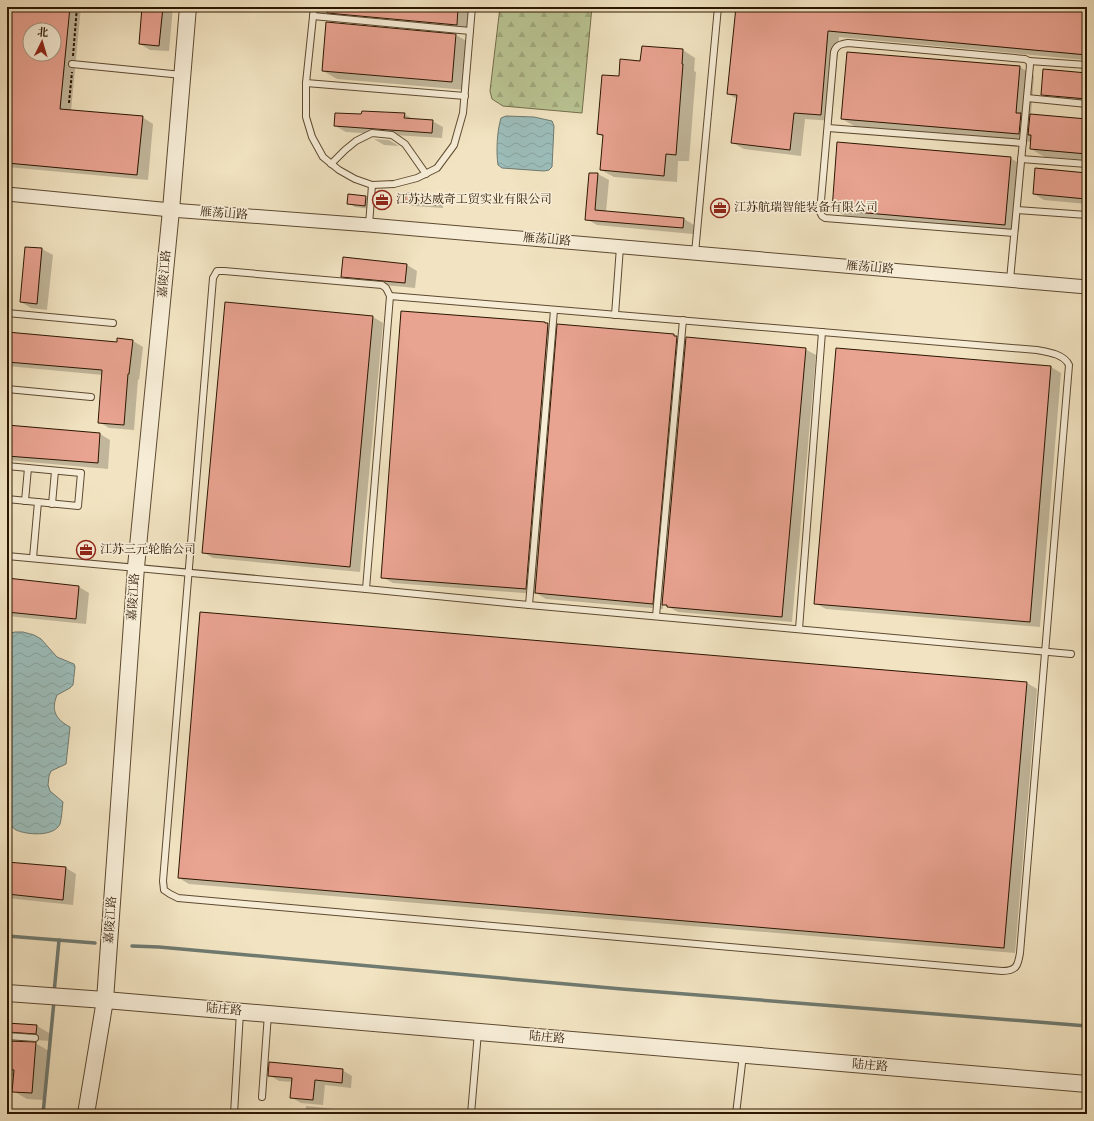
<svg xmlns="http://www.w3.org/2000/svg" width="1094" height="1121" viewBox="0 0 1094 1121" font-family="Vollkorn,'Noto Serif SC',serif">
	<defs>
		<pattern id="forest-firs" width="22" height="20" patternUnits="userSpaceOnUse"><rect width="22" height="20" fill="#bac493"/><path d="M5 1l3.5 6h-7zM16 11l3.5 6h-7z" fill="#a0a87d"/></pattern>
		<pattern id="water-waves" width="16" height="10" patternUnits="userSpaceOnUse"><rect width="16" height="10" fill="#9cbdba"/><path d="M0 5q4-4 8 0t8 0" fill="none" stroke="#87a29e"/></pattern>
	</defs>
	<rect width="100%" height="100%" fill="#f2e4c2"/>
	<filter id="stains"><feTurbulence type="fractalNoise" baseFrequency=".005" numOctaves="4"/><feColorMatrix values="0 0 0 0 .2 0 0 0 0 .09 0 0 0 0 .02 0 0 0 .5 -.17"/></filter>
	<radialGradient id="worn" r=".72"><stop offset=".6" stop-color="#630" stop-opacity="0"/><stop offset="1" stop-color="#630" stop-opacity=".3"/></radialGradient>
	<!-- forest -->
	<polygon fill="url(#forest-firs)" stroke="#726d4a" points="500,7 592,7 582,113 503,106 492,99 490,91"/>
	<!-- water -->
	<g fill="url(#water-waves)" stroke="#6f7a70">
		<path d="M506,116L534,117L552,121L554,126L552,167L549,170L544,171L502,168L498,165C496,152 497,131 501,118Z"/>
		<path d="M15,632H23L34,635L41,639L57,657L74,664L75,667L73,685L70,688L57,695C51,710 55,719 70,727L66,764L51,771L49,776L48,785L50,791L63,802C62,808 62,817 60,824C54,837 27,835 16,830C13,828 10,825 7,822V634Z"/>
	</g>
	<!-- shadow -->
	<g fill="#0003" fill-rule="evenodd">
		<path d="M7,7H81L71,111L142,117L153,124L148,180L7,167ZM30,30H54V54H30Z"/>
		<polygon points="143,7 173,7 169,51 150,50 140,44"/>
		<polygon points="328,7 473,7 471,33 342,20 328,12"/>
		<polygon points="573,7 598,7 598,10"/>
		<polygon points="737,7 1087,7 1087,60 839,37 832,121 805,119 801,156 744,149 733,143 737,99 728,94"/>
		<polygon points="456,35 470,43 466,90 337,79 323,71"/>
		<polygon points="683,50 695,58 694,71 696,72 689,161 678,161 677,182 614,177 601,170 604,137 598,134 619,77 641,62"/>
		<polygon points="1020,67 1034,76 1031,115 1087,120 1087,160 1045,157 1031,149 1032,142 856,127 842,119"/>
		<polygon points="1087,74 1087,104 1053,100 1042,94"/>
		<polygon points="404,114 413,119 432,121 443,127 442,138 346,132 335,126 362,115"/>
		<polygon points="374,139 389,140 399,146 384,145"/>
		<polygon points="1010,158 1024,166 1019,232 847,217 833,209"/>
		<polygon points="1036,169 1087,174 1087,204 1044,200 1034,194"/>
		<polygon points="590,174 598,174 609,180 606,212 684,219 694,225 693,234 597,225 586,219"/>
		<polygon points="365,197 372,201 371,209 355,207 348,203"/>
		<polygon points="437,197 443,201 443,208 413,206 406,202"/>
		<polygon points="26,248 42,249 53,255 47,310 31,308 21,302"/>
		<polygon points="407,265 417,271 415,288 353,282 343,276"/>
		<polygon points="373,317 383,323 360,572 213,558 203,552"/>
		<polygon points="545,323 558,330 673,335 686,343 805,349 816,355 792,622 678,612 663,604 663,609 546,599 536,593 536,594 393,583 382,577"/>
		<polygon points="7,333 118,343 133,341 143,347 139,380 138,379 134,430 109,428 99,422 103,375 7,366"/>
		<polygon points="837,349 1051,367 1061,373 1040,627 826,609 815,603"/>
		<polygon points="7,426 100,434 110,440 108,469 7,460"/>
		<polygon points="7,579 79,587 89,593 86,624 7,616"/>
		<polygon points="1027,683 1037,689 1015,953 189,884 179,878"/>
		<polygon points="7,863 66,868 76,874 73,905 7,898"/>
		<polygon points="7,1024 37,1026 51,1034 50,1041 22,1039 19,1040 17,1042 35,1043 49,1051 45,1100 27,1099 13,1091 14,1076 7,1076"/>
		<polygon points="342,1070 352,1076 351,1088 325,1085 323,1105 301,1103 291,1097 293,1082 279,1081 269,1075"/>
		<polygon points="306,1106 335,1109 341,1113 341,1114 305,1114"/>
	</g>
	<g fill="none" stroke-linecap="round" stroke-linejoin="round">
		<!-- stream -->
		<g stroke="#6f7a70" stroke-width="3.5">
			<polyline points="7,936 95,943"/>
			<polyline points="132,946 159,947 622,989 1087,1026"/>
			<polyline points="54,993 59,940"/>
			<polyline points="43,1114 54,1001"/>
		</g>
	</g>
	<!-- building -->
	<g fill="#e9a391" stroke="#2b1601" fill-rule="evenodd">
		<path d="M7,7H70L60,109L143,116L137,175L7,163ZM30,30H54V54H30Z"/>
		<polygon points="142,7 163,7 159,46 139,44"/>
		<polygon points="327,7 458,7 457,25 327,13"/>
		<polygon points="736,7 1087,7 1087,55 828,31 821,115 794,113 790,150 731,143 737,95 727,94"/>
		<polygon points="326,22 456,34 452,82 322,71"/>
		<polygon points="642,46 683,49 682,64 683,64 676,155 666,154 664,176 600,170 603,135 597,134 602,75 619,76 620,59 640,61"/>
		<polygon points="847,52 1020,66 1016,113 1021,113 1019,134 841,119"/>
		<polygon points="1043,69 1087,73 1087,99 1041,95"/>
		<polygon points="362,111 405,113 404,118 433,120 432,133 334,126 335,113 361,114"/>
		<polygon points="1030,114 1087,119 1087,154 1030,149 1031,135 1028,135"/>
		<polygon points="837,142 1011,157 1005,225 832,210"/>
		<polygon points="1035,168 1087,173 1086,199 1033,194"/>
		<polygon points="589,173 598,173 595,210 684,218 683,228 585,220"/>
		<polygon points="406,193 437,196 436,205 405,202"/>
		<polygon points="348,194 366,196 365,206 347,204"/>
		<polygon points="25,247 42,248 37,304 20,302"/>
		<polygon points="343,257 407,264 405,283 341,277"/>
		<polygon points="225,302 373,316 350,567 202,553"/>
		<polygon points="401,311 545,322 545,323 548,323 526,589 381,578"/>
		<polygon points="557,324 674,334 674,336 677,336 653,604 535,593"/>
		<polygon points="7,332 117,342 117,338 133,340 129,374 128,374 124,425 98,423 102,370 7,362"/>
		<polygon points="686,337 806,348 782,617 667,607 667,605 662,605"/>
		<polygon points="836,348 1051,366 1030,622 814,604"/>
		<polygon points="7,425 100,433 98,463 7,456"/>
		<polygon points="7,578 79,586 76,619 7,612"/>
		<polygon points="200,612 1027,682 1004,948 178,878"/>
		<polygon points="7,862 66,867 63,900 7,894"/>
		<polygon points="7,1023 37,1025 36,1034 7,1032"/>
		<polygon points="7,1041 36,1042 32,1093 12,1092 14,1070 7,1069"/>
		<polygon points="269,1062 343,1069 342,1083 315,1080 313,1100 290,1098 292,1078 268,1076"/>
	</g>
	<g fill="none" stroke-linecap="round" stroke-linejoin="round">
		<defs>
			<g id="service">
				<polyline points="314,7 306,83 306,117 312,137 323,157 339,170 355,179 372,185 394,184 417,178 437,168 454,145 463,113 472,7"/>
				<polyline points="313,16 470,31"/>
				<polyline points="1029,61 1087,65"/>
				<polyline points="72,64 182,75"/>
				<polyline points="306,83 465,96"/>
				<polyline points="1027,98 1087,104"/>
				<polyline points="828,128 1023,143"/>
				<polyline points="1021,159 1087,164"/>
				<polyline points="331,164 345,150 356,141 372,133 392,135 405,144 426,174"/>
				<polyline points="1017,210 1087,215"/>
				<polyline points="369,225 372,185"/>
				<polyline points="695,253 718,7"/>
				<path d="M1010,280L1030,65L1029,61L1025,59L848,43C841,44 836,45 834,52L820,212L822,216L825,218L1014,233"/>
				<polyline points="7,313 113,323"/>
				<polyline points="615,315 620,247"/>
				<polyline points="7,389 91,397"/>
				<polyline points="7,466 81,473 78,506 7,499"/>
				<polyline points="25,501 28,468"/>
				<polyline points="52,504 55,471"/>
				<polyline points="7,556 366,589 529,605 1071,654"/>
				<polyline points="33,558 38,502"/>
				<path d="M366,589L390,296L1037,350C1048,352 1064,354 1069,365L1020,953C1018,965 1017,971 1002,971L178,898L170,894L164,890L163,881L213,278L217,271H224L382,285L386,288L390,296"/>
				<polyline points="529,605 554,310"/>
				<polyline points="656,616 683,320"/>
				<polyline points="799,629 822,332"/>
				<polyline points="7,1036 35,1038"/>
				<polyline points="262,1097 268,1014"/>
				<polyline points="234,1114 240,1012"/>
				<polyline points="471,1114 478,1032"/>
				<polyline points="736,1114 743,1055"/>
			</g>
			<polyline id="minor" points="7,194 171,210 369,225 1087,287"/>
			<g id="tertiary">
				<polyline points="7,993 105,1000 1087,1084"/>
				<polyline points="86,1114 105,1000 136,567 171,210 188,7"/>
			</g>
		</defs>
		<!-- service casing -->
		<use href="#service" stroke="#5d4a31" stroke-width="8"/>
		<!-- minor casing -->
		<use href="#minor" stroke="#5d4a31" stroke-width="15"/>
		<!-- tertiary casing -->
		<use href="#tertiary" stroke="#5d4a31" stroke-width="18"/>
		<!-- path -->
		<g stroke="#2b1601" stroke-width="2" stroke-dasharray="3 2" stroke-linecap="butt">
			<polyline points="73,56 77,7"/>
			<polyline points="69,103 72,72"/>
		</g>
		<!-- service -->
		<use href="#service" stroke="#f7edd7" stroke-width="6"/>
		<!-- minor -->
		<use href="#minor" stroke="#f7edd7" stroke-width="13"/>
		<!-- tertiary -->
		<use href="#tertiary" stroke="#f7edd7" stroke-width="16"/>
	</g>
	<!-- icons -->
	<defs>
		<symbol id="office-ring" viewBox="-11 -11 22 22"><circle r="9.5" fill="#f7edd7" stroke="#8f2418" stroke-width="1.5"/><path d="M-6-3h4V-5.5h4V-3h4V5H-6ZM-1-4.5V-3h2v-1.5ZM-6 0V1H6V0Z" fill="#8f2418"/></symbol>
	</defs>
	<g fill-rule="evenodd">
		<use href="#office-ring" x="371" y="189" width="22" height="22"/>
		<use href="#office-ring" x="709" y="197" width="22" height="22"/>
		<use href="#office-ring" x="75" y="539" width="22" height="22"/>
	</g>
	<g text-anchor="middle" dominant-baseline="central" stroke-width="3.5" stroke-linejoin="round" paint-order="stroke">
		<!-- poi labels -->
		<g font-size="12" fill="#2b1601" stroke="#f7edd7" text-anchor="start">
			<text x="396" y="200">江苏达威奇工贸实业有限公司</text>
			<text x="734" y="208">江苏航瑞智能装备有限公司</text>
			<text x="100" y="550">江苏三元轮胎公司</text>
		</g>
		<!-- street labels -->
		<g font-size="12" fill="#2b1601" stroke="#f7edd7">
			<text transform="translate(224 214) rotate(4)">雁荡山路</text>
			<text transform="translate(547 240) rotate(5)">雁荡山路</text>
			<text transform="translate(870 268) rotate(5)">雁荡山路</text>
			<text transform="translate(165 274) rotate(-85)">嘉陵江路</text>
			<text transform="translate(134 597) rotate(-86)">嘉陵江路</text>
			<text transform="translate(111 920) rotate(-86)">嘉陵江路</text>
			<text transform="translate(224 1010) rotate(5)">陆庄路</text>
			<text transform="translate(547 1038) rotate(5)">陆庄路</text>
			<text transform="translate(870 1066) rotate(5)">陆庄路</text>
		</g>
	</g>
	<!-- margin -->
	<rect width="1094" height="1121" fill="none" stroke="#f2e4c2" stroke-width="24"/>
	<rect x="8" y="8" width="1078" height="1105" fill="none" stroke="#2b1601" stroke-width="2"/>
	<rect x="12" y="12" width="1070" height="1097" fill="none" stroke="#2b1601"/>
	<!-- north arrow -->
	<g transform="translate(42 42) rotate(5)"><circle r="19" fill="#f7edd7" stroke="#a59781"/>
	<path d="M0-3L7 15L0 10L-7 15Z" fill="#8f2418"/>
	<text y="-6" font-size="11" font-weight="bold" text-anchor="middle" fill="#2b1601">北</text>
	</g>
	<rect width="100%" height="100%" filter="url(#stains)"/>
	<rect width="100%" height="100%" fill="url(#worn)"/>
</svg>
